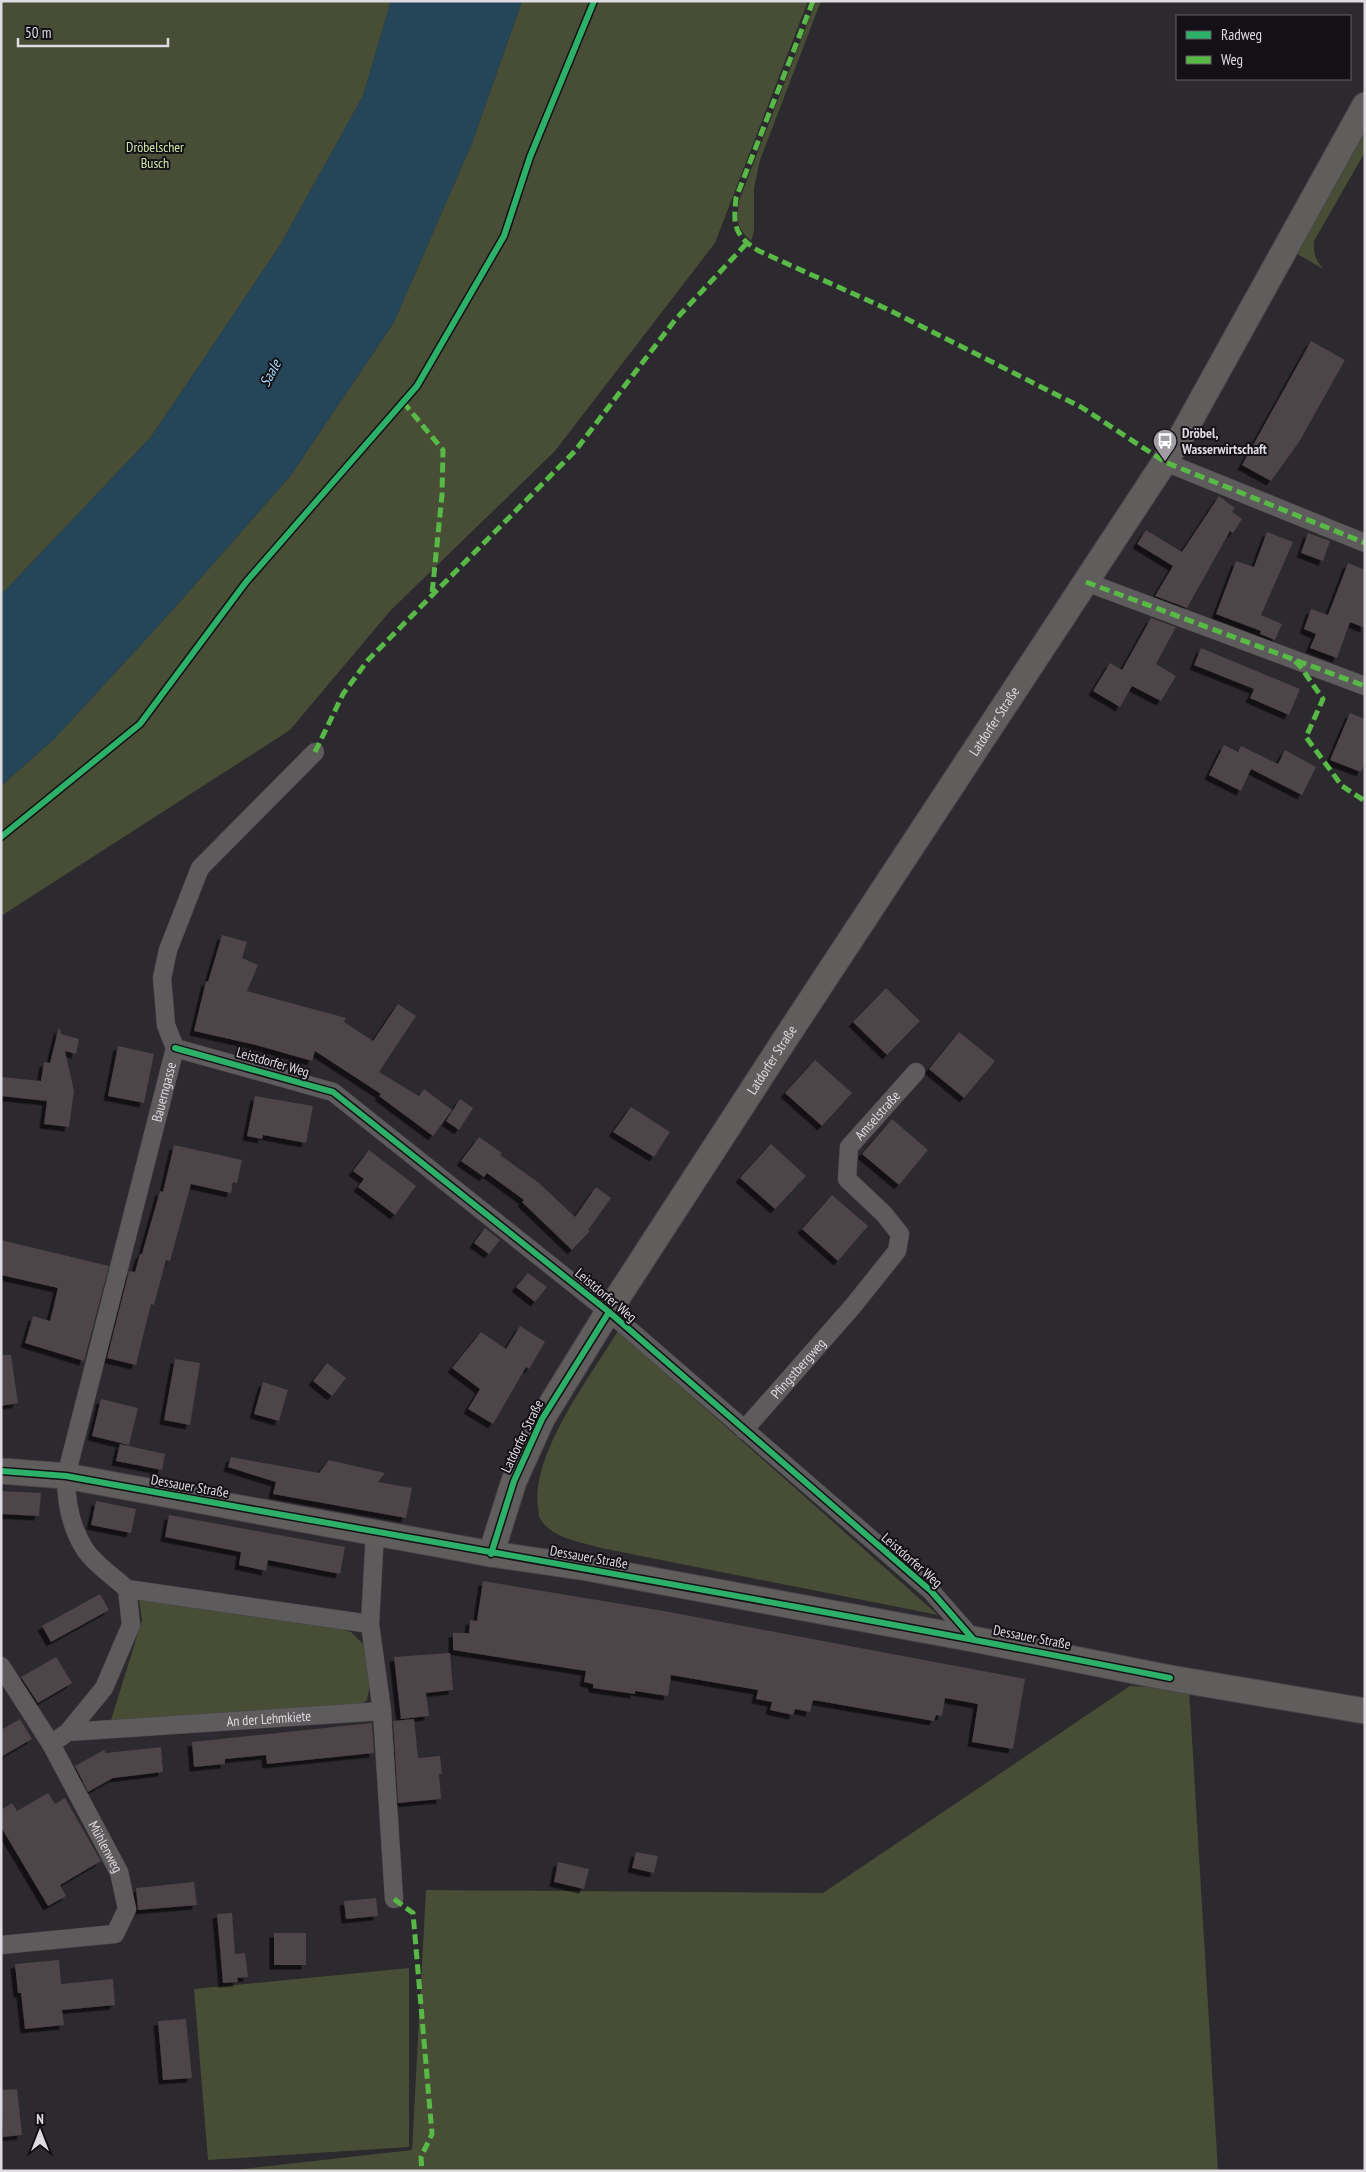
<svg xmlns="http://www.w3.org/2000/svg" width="1366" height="2172" viewBox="0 0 1366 2172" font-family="'PT Sans Narrow',sans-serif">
	<defs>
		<filter id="shadow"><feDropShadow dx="-4.5" dy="4.5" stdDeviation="0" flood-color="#0009"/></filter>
	</defs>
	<rect width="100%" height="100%" fill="#2c292f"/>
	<!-- green -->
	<g fill="#474e35">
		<polygon points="1,1 391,1 363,96 279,247 151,437 1,595"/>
		<polygon points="522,1 808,1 715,243 555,451 390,611 290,730 1,916 1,786 55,738 169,614 291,475 394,322 472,143"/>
		<path d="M816,1H821L760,160L754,188V231L751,241C736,227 737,221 739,201Z"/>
		<path d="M1365,126V152L1314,241C1313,254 1316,260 1323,269L1294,252Z"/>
		<path d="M618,1331L938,1615L601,1548C581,1542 550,1538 540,1518C538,1515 539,1510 538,1507C531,1454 591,1375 618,1331Z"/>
		<polygon points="139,1599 323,1624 351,1632 367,1648 371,1680 367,1700 359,1706 111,1720 142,1620"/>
		<polygon points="1130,1686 1189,1689 1218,2171 226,2171 412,2150 426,1890 823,1893"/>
		<polygon points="409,1968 409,2147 208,2160 194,1989"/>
	</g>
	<!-- water -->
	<polygon fill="#254659" points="391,1 522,1 472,143 394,322 291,475 169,614 55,738 1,786 1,595 151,437 279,247 363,96"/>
	<!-- building -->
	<g fill="#4d4447" filter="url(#shadow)">
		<polygon points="1311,341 1345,360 1299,442 1271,481 1242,465"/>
		<polygon points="1219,496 1235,508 1232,512 1242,519 1233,533 1230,531 1187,608 1155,596 1173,566 1137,544 1146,530 1182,552"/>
		<polygon points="1267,532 1293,542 1261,615 1282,624 1275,640 1260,634 1261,631 1216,614 1236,561 1254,567"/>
		<polygon points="1308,533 1330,541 1323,561 1301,553"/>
		<polygon points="1348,563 1365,570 1365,628 1350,622 1337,658 1310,648 1316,634 1304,629 1311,609 1328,615"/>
		<polygon points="1151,618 1176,627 1156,664 1176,676 1161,701 1132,686 1120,707 1093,691 1110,663 1122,670"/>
		<polygon points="1201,648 1300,689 1289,715 1250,698 1254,689 1194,665"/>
		<polygon points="1350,713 1365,719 1365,762 1361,772 1330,760"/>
		<polygon points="1224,745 1238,752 1241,746 1278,764 1285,750 1316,767 1302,795 1251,769 1241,791 1209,775"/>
		<polygon points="222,935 247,942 242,958 258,965 247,991 346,1018 344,1022 373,1041 398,1004 416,1016 379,1072 419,1096 424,1089 452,1110 433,1136 379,1096 381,1094 315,1051 312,1061 256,1045 194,1031 206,981 208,982"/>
		<polygon points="886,988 920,1021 887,1055 853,1022"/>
		<polygon points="59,1027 61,1034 79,1039 76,1054 65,1051 74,1091 69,1127 44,1124 47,1101 1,1096 1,1077 41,1081 44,1062 50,1063"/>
		<polygon points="959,1032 995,1061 964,1098 929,1069"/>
		<polygon points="118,1046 154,1054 144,1103 108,1096"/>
		<polygon points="815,1060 852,1093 822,1126 785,1093"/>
		<polygon points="255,1096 313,1106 306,1143 263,1135 262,1139 247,1136"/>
		<polygon points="460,1099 473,1108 459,1130 446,1121"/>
		<polygon points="631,1107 670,1132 654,1157 613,1132"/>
		<polygon points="892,1119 928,1150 899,1185 862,1154"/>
		<polygon points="479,1137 502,1153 500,1155 539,1183 575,1217 596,1187 611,1198 588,1230 590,1231 572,1250 522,1202 524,1200 487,1173 484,1177 461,1161"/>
		<polygon points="771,1144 806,1176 775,1209 740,1178"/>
		<polygon points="174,1145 242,1160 237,1183 233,1182 231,1193 191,1184 170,1261 166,1260 154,1305 151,1304 136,1365 107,1358 129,1271 135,1272 140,1254 142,1254 160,1191 163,1192"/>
		<polygon points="369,1150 416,1186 395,1215 358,1187 364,1179 353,1171"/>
		<polygon points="832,1195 868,1226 838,1261 802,1229"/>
		<polygon points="485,1228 500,1240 489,1254 474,1243"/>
		<polygon points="1,1240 109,1266 84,1361 25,1343 33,1316 50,1321 58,1288 1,1275"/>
		<polygon points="528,1273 547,1287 535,1302 516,1287"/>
		<polygon points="520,1326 545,1342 529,1369 526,1367 493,1424 468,1409 480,1389 452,1368 481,1332 506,1349"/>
		<polygon points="1,1355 11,1355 18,1403 1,1406"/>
		<polygon points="175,1359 200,1363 190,1425 164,1420"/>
		<polygon points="327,1363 346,1378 332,1396 313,1381"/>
		<polygon points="263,1382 288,1390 279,1421 254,1414"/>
		<polygon points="101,1399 138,1408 129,1445 92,1436"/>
		<polygon points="120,1444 165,1454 162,1470 116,1461"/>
		<polygon points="231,1457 319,1473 329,1460 385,1473 378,1482 412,1488 406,1518 273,1494 276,1482 228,1467"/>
		<polygon points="1,1491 41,1493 39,1516 1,1514"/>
		<polygon points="96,1501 136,1509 131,1533 91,1525"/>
		<polygon points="169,1515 345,1547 340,1574 268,1560 266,1571 239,1565 241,1552 165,1537"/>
		<polygon points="483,1581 664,1611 1025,1679 1013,1749 972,1742 978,1704 945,1698 942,1716 936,1715 934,1721 813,1700 810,1712 795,1709 793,1715 770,1710 772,1702 756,1699 758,1690 671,1675 668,1696 635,1691 635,1694 593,1688 593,1684 584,1682 586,1671 453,1650 453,1633 469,1633 470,1620 477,1621"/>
		<polygon points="100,1594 109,1610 51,1642 42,1626"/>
		<polygon points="450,1653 453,1690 426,1693 429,1716 401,1719 394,1657"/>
		<polygon points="56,1657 72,1683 38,1703 21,1677"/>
		<polygon points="20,1719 32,1739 1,1757 1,1730"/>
		<polygon points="414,1719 418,1758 440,1756 442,1774 439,1774 441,1799 398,1803 393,1721"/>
		<polygon points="372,1723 374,1753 267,1764 266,1755 225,1759 225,1764 194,1767 192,1742"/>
		<polygon points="161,1747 163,1772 113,1778 88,1792 75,1766 104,1750 106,1753"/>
		<polygon points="48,1793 55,1804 65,1798 101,1861 60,1885 66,1896 48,1906 1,1827 1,1810 12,1803 17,1811"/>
		<polygon points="636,1852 658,1856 654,1873 632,1868"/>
		<polygon points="558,1862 589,1869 584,1889 554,1882"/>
		<polygon points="194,1882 197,1905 138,1910 136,1888"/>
		<polygon points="376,1898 378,1916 346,1919 344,1901"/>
		<polygon points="232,1913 235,1954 245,1953 248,1977 237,1978 238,1982 223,1983 217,1914"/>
		<rect x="274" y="1933" width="32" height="32"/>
		<polygon points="59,1960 61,1984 113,1979 115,2005 62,2010 64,2025 25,2029 21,1993 18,1993 15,1964"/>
		<polygon points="186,2019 192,2078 163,2080 158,2021"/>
		<polygon points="17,2089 22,2135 3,2137 1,2090"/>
	</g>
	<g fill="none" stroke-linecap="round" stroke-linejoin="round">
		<defs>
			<g id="street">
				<polyline points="1165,462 1365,543"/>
				<polyline points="1086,582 1365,686"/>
				<polyline points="175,1048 333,1092 609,1312 931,1591 973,1639"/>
				<path id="s1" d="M744,1430L853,1306L897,1251L900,1234L884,1214L847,1179L849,1147L916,1072"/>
				<path id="s2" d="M127,1589C114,1577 96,1565 86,1551C71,1529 66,1502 66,1476L175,1048L166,1025L162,978L168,950L200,868L315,752"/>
				<polyline points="370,1624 375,1532"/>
				<path id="s3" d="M1,1666L51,1744L119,1872L127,1909L115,1934L1,1945"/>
				<polyline points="382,1711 394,1899"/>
				<path id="s4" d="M51,1744L68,1732L382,1711L370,1624L127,1589L131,1625L104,1688L68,1732"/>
			</g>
			<g id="secondary">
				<polyline points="1,1471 66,1476 491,1554 587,1568 973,1639 1170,1678 1365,1711"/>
				<path id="s5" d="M491,1554L514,1481L542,1419L603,1320L793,1027L1181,437L1365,105"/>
			</g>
		</defs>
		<!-- street casing -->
		<use href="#street" stroke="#49464b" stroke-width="19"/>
		<!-- secondary casing -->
		<use href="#secondary" stroke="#49464b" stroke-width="27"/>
		<!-- street -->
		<use href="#street" stroke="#5d5b5b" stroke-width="18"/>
		<!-- secondary -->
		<use href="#secondary" stroke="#5f5e5d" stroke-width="25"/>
		<!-- quiet -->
		<g stroke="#58b947" stroke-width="5" stroke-dasharray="10 5" stroke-linecap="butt">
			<path d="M813,1L736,198C733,225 734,236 759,251L887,309L1081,407L1165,462L1365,543"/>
			<polyline points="403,402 443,450 442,495 432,594"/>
			<polyline points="1086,582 1365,686"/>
			<polyline points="1295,661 1300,666 1323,699 1306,737 1342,786 1365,801"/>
			<polyline points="315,752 343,694 368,660 575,451 675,320 747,243"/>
			<polyline points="394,1899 413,1913 432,2134 421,2157 422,2171"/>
		</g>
		<defs>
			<g id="cycleway">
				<polyline points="1,837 140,724 246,582 417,386 504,236 530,157 594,1"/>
				<polyline points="175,1048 333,1092 609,1312 931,1591 973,1639"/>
				<path d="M1,1471L66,1476C434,1543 803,1605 1170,1678"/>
				<polyline points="491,1554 514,1481 542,1419 609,1312"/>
			</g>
		</defs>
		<!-- cycleway casing -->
		<use href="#cycleway" stroke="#131116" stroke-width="9"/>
		<!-- cycleway -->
		<use href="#cycleway" stroke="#2db169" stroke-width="6"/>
	</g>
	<!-- icons -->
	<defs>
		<symbol id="bus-pin" viewBox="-11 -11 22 30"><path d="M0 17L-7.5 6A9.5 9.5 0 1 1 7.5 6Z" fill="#a09da4" stroke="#131116"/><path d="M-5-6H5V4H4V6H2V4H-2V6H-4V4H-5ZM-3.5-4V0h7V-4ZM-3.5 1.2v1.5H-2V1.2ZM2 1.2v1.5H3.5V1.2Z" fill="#fff"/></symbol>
	</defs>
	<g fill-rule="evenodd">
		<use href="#bus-pin" x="1151" y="427" width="28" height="38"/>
	</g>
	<g text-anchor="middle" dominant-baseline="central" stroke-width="4" stroke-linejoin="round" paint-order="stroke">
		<!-- park labels -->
		<g font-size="14" fill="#d1e5a6" stroke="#131116">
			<text x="155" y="147">Dröbelscher<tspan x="155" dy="16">Busch</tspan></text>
		</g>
		<!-- poi labels -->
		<g font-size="14" font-weight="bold" fill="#dfdbe3" stroke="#131116" text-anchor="start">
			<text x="1182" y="433">Dröbel,<tspan x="1182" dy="16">Wasserwirtschaft</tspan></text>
		</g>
		<!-- street labels -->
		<g font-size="14" fill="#dfdbe3" stroke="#131116">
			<text stroke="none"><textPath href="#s5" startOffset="976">Latdorfer Straße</textPath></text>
			<text stroke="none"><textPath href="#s5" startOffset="571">Latdorfer Straße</textPath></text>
			<text transform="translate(273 1062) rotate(16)">Leistdorfer Weg</text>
			<text stroke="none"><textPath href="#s2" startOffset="531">Bauerngasse</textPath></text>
			<text stroke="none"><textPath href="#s1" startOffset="404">Amselstraße</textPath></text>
			<text transform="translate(606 1295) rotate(40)">Leistdorfer Weg</text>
			<text stroke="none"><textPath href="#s1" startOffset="82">Pfingstbergweg</textPath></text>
			<text transform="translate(522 1436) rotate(-64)">Latdorfer Straße</text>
			<text transform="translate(190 1486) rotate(10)">Dessauer Straße</text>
			<text transform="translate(589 1557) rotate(10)">Dessauer Straße</text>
			<text transform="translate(912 1560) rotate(41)">Leistdorfer Weg</text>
			<text transform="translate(1032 1637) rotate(11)">Dessauer Straße</text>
			<text stroke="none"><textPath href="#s4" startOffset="222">An der Lehmkiete</textPath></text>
			<text stroke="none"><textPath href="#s3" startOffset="209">Mühlenweg</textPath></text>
		</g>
		<!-- water labels -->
		<g font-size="15" font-style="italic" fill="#a5d8f6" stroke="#131116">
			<text transform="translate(270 373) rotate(-62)">Saale</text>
		</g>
	</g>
	<!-- border -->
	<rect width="1366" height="2172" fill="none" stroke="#dfdbe3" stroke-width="5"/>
	<!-- legend -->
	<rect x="1176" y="15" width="175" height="65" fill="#131116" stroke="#656268"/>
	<rect x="1186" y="31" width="25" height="8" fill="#2db169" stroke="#656268"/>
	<text x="1221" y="40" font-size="15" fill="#dfdbe3">Radweg</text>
	<rect x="1186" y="56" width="25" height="8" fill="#58b947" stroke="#656268"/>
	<text x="1221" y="65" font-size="15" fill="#dfdbe3">Weg</text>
	<!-- north arrow -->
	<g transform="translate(40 2132)" stroke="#131116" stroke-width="4" paint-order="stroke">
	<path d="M0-4L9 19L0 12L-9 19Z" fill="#dfdbe3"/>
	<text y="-8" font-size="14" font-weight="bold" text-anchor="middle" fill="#dfdbe3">N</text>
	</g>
	<!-- scale -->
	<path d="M18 38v8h150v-8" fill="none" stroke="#dfdbe3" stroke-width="2.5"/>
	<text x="25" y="38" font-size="15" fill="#dfdbe3" stroke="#131116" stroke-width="4" paint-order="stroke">50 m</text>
</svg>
